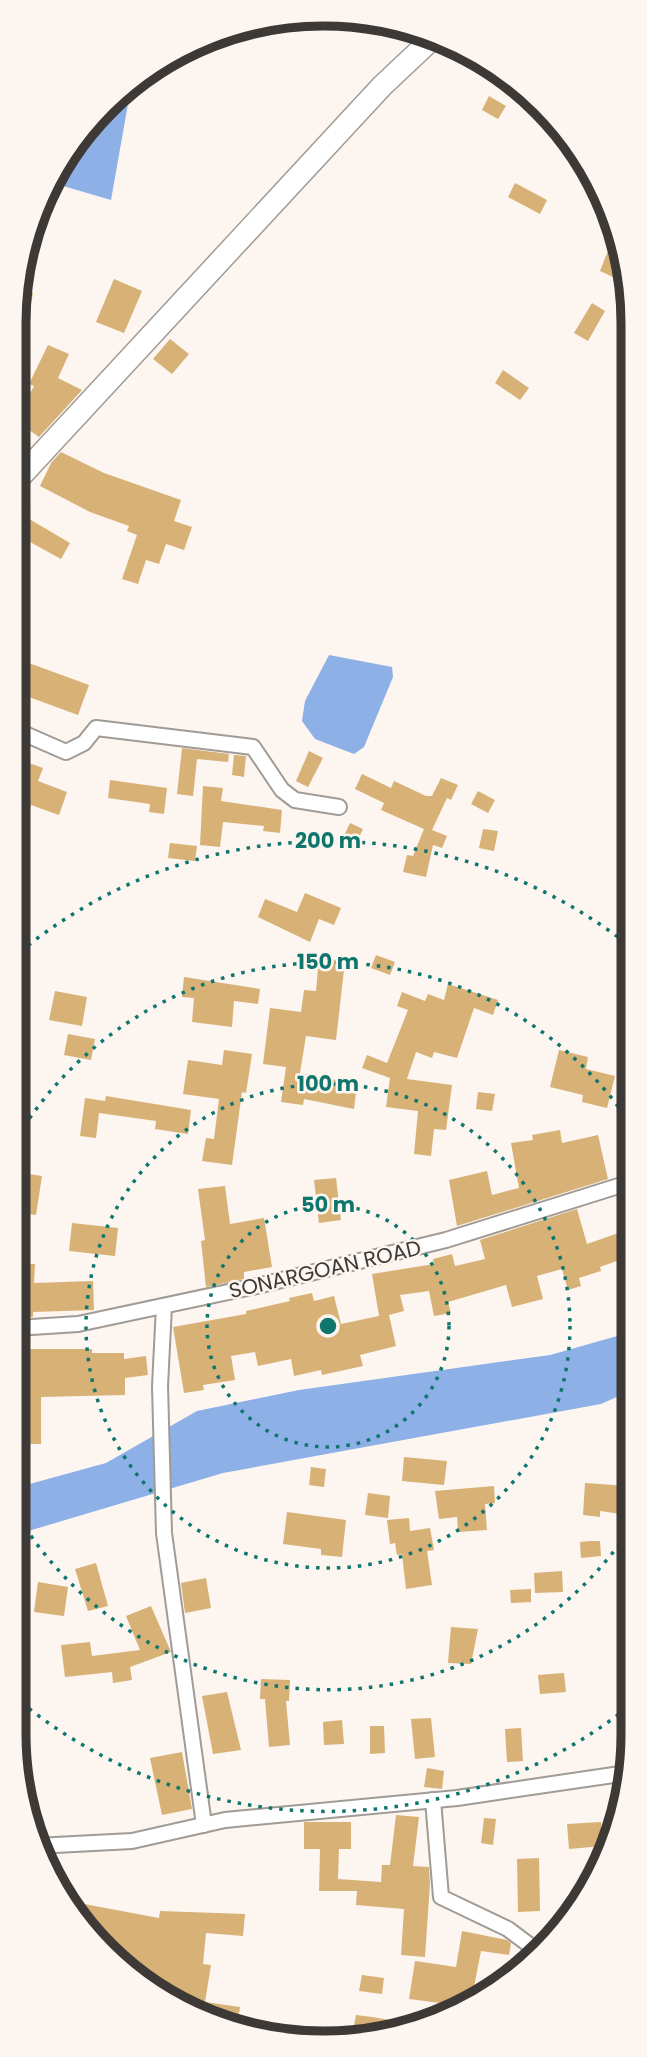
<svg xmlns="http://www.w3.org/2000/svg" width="647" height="2057" viewBox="0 0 647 2057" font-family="Poppins,sans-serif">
	<rect width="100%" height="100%" fill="#fcf5f0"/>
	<!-- water -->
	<g fill="#8db0e7">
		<polygon points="131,87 111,200 53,183 66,151"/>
		<polygon points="329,655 392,667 393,677 364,747 354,754 315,739 302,721 305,701"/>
		<polygon points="628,1333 628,1392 601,1404 223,1473 15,1535 15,1488 106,1463 197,1411 299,1390 550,1355"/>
	</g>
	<!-- building -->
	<g fill="#d8b177">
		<polygon points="489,96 506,106 498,119 482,110"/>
		<polygon points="515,183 547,200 540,214 508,197"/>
		<polygon points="615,233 622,256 613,277 600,271"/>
		<polygon points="114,279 142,291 124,333 96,322"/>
		<polygon points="20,290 33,293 26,329 20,329"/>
		<polygon points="592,303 605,311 588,341 574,333"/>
		<polygon points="170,339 189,354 172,374 153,359"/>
		<polygon points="48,345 69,354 58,378 82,390 39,437 29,430 19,451 19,414 34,386 29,384"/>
		<polygon points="503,370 529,388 520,400 495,383"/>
		<polygon points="61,452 104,473 181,500 174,521 192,527 184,550 166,544 159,564 146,560 138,584 122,579 137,535 127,531 129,526 90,512 40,486 51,463"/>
		<polygon points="19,513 70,543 61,559 19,536"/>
		<polygon points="18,659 89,685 78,715 18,693"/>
		<polygon points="182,748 229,754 228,762 197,759 193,796 177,794"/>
		<polygon points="309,751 323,758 308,787 296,781"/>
		<polygon points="234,755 246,756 244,777 232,775"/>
		<polygon points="18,759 43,768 38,781 67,792 59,815 31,805 29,811 18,807"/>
		<polygon points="362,774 391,788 394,781 426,796 432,796 441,778 458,785 451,800 447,798 432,830 447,836 442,848 433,845 426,877 403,872 407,855 413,856 424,829 381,810 384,803 355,789"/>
		<polygon points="110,780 167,788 164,814 149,812 150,804 108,798"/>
		<polygon points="203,786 223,788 221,801 282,810 280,833 263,831 264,826 223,822 220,847 200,845"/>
		<polygon points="478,791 495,800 488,813 471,804"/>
		<polygon points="350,823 363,829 354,848 341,842"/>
		<polygon points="483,829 498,831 494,851 479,848"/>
		<polygon points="170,843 197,846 195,861 168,858"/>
		<polygon points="305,893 341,908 334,925 319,919 310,942 258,917 265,899 297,912"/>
		<polygon points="376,955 395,962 390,975 371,968"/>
		<polygon points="319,958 345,961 336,1040 306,1036 300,1073 357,1084 354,1109 304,1099 303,1105 281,1102 286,1067 263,1064 270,1008 301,1012 304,990 316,991"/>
		<polygon points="184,977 260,989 258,1004 234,1001 232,1027 192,1022 194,998 182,997"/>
		<polygon points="448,984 498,1000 493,1015 474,1008 457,1058 434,1052 432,1058 416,1052 407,1079 452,1085 446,1130 434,1129 431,1156 414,1154 418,1111 386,1107 390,1078 362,1068 367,1055 387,1063 408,1010 397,1006 402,992 425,1001 428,994 444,1000"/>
		<polygon points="55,991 87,997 82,1026 49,1020"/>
		<polygon points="68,1034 95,1039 91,1060 64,1055"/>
		<polygon points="224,1050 252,1054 246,1093 242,1092 232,1165 202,1161 206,1138 214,1139 219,1099 183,1094 188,1060 222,1065"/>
		<polygon points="559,1050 588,1057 586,1069 615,1076 607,1108 582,1102 583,1095 550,1087"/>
		<polygon points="478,1092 495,1094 492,1111 476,1109"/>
		<polygon points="106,1096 191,1110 188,1134 155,1129 156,1121 99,1113 96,1138 80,1136 85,1098 105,1101"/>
		<polygon points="560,1130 562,1143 598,1135 608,1179 457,1226 449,1180 487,1171 492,1195 519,1188 511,1143 533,1140 532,1135"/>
		<polygon points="16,1172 42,1176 36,1215 16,1212"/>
		<polygon points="336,1178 341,1220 319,1223 314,1180"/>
		<polygon points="225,1186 230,1224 264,1218 272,1267 244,1272 244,1279 206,1287 201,1241 205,1240 198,1189"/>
		<polygon points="577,1209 587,1244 624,1231 628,1243 628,1257 600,1267 601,1271 579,1278 581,1286 568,1290 562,1269 537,1276 543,1299 512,1307 506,1285 448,1302 451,1313 434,1316 429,1291 400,1295 404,1311 389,1315 396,1346 360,1355 363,1366 322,1375 321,1370 294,1376 291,1359 258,1366 255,1352 231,1356 235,1380 203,1385 204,1390 184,1393 173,1327 246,1314 246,1311 290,1301 289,1298 312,1293 314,1301 334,1296 341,1324 379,1316 372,1274 434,1264 433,1259 452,1254 455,1266 485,1259 480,1240"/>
		<polygon points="72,1223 118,1228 115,1256 69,1251"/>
		<polygon points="16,1263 35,1264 34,1283 93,1281 94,1310 33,1312 33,1317 16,1318"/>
		<polygon points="16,1349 92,1349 92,1353 124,1353 124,1359 146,1356 148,1375 125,1378 125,1395 41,1397 41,1444 15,1444"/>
		<polygon points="404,1457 447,1461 444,1485 402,1481"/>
		<polygon points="311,1467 326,1469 324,1487 309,1485"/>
		<polygon points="585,1483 628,1486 628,1515 600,1511 600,1517 583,1515"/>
		<polygon points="494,1486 495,1503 485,1504 487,1530 458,1532 457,1517 439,1519 435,1491"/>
		<polygon points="368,1493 390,1496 388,1518 365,1515"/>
		<polygon points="287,1512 346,1520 342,1557 321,1555 321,1549 283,1544"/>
		<polygon points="409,1518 410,1531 430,1528 434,1550 427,1551 432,1585 406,1589 402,1554 397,1555 395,1543 390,1544 387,1520"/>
		<polygon points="590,1541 600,1541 601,1556 581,1558 580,1542"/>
		<polygon points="96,1563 108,1606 88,1611 75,1569"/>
		<polygon points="562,1571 563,1592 535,1593 534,1573"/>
		<polygon points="206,1578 211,1608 185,1613 181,1583"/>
		<polygon points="38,1582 68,1587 64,1616 34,1612"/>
		<polygon points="531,1589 531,1602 511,1603 510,1590"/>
		<polygon points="151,1606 171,1652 130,1667 132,1680 113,1683 112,1672 65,1677 61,1645 90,1642 92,1656 140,1650 126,1616"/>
		<polygon points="451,1627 478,1629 471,1664 448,1663"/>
		<polygon points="564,1673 566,1692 540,1694 538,1675"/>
		<polygon points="261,1679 290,1680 289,1701 286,1701 290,1745 269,1747 265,1699 260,1699"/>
		<polygon points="227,1692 241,1750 213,1754 202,1696"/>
		<polygon points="431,1718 435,1757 415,1759 411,1719"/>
		<polygon points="342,1720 344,1744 324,1745 323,1722"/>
		<polygon points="370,1726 384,1726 385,1753 370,1754"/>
		<polygon points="521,1728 523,1761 507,1762 505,1729"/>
		<polygon points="182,1752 192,1809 162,1815 150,1758"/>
		<polygon points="427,1768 444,1771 442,1789 424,1787"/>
		<polygon points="396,1815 419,1817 413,1866 429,1867 430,1884 425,1957 401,1955 404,1909 356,1905 357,1891 319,1891 320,1849 304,1849 304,1822 351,1822 351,1849 339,1849 338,1879 381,1882 382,1865 390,1865"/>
		<polygon points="484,1818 496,1819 493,1845 481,1843"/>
		<polygon points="601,1822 603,1846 569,1849 567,1824"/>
		<polygon points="539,1858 540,1911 518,1912 517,1859"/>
		<polygon points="68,1901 159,1918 160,1911 245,1914 243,1936 206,1933 203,1964 211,1965 205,2002 240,2007 237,2026 186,2011 120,1960 121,1952 107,1950 91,1938"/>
		<polygon points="462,1931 507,1940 511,1943 509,1955 481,1951 471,2002 447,2013 448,2004 409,1999 415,1961 456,1967"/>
		<polygon points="362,1975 384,1978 382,1994 359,1991"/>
		<polygon points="356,2015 372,2017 420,2025 403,2033 374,2034 353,2031"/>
	</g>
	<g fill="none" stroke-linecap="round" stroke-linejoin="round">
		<defs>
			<g id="street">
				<polyline points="18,731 66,752 84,743 96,728 253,747 282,790 295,800 339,807"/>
				<polyline points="164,1306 160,1386 164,1533 204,1825"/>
				<polyline points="16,1328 78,1324 261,1285 446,1240 628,1183"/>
				<polyline points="433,1800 441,1897 508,1929 536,1950"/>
				<polyline points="36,1846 132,1841 225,1820 457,1798 627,1773"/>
			</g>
			<polyline id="secondary" points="19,478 382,86 433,38"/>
		</defs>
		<!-- street casing -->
		<use href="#street" stroke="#a19b96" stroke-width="18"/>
		<!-- secondary casing -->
		<use href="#secondary" stroke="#a19b96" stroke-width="24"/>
		<!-- street -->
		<use href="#street" stroke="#fff" stroke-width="14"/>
		<!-- secondary -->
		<use href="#secondary" stroke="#fff" stroke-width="21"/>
	</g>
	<!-- distance rings -->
	<g fill="none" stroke="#0f766e" stroke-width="3.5" stroke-dasharray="3.5 7">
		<circle cx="328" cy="1326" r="121"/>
		<circle cx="328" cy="1326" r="242"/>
		<path d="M626 1535A364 364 0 0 1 16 1513M18 1136A364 364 0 0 1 628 1120"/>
		<path d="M627 1708A485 485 0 0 1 16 1698M20 952A485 485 0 0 1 627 944"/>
	</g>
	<g text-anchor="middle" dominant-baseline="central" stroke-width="5" stroke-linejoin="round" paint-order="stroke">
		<!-- street labels -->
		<g font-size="21" fill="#3c3937" stroke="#fcf5f0">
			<text transform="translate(325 1269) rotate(-13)">SONARGOAN ROAD</text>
		</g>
	</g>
	<!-- crop -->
	<path d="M0 0H647V2057H0ZM323 26H324A297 297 0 0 1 621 323V1734A297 297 0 0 1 324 2031H323A297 297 0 0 1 26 1734V323A297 297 0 0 1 323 26Z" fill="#fcf5f0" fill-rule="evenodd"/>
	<path fill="none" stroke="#3c3937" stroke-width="9" d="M323 26H324A297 297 0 0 1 621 323V1734A297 297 0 0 1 324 2031H323A297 297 0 0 1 26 1734V323A297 297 0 0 1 323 26Z"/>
	<circle cx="328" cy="1326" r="10" fill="#0f766e" stroke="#fcf5f0" stroke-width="3.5"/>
	<g font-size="21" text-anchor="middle" font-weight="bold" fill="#0f766e" stroke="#fcf5f0" stroke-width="5" stroke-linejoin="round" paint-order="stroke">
		<text x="328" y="848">200 m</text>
		<text x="328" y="969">150 m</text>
		<text x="328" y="1091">100 m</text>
		<text x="328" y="1212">50 m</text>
	</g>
</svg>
